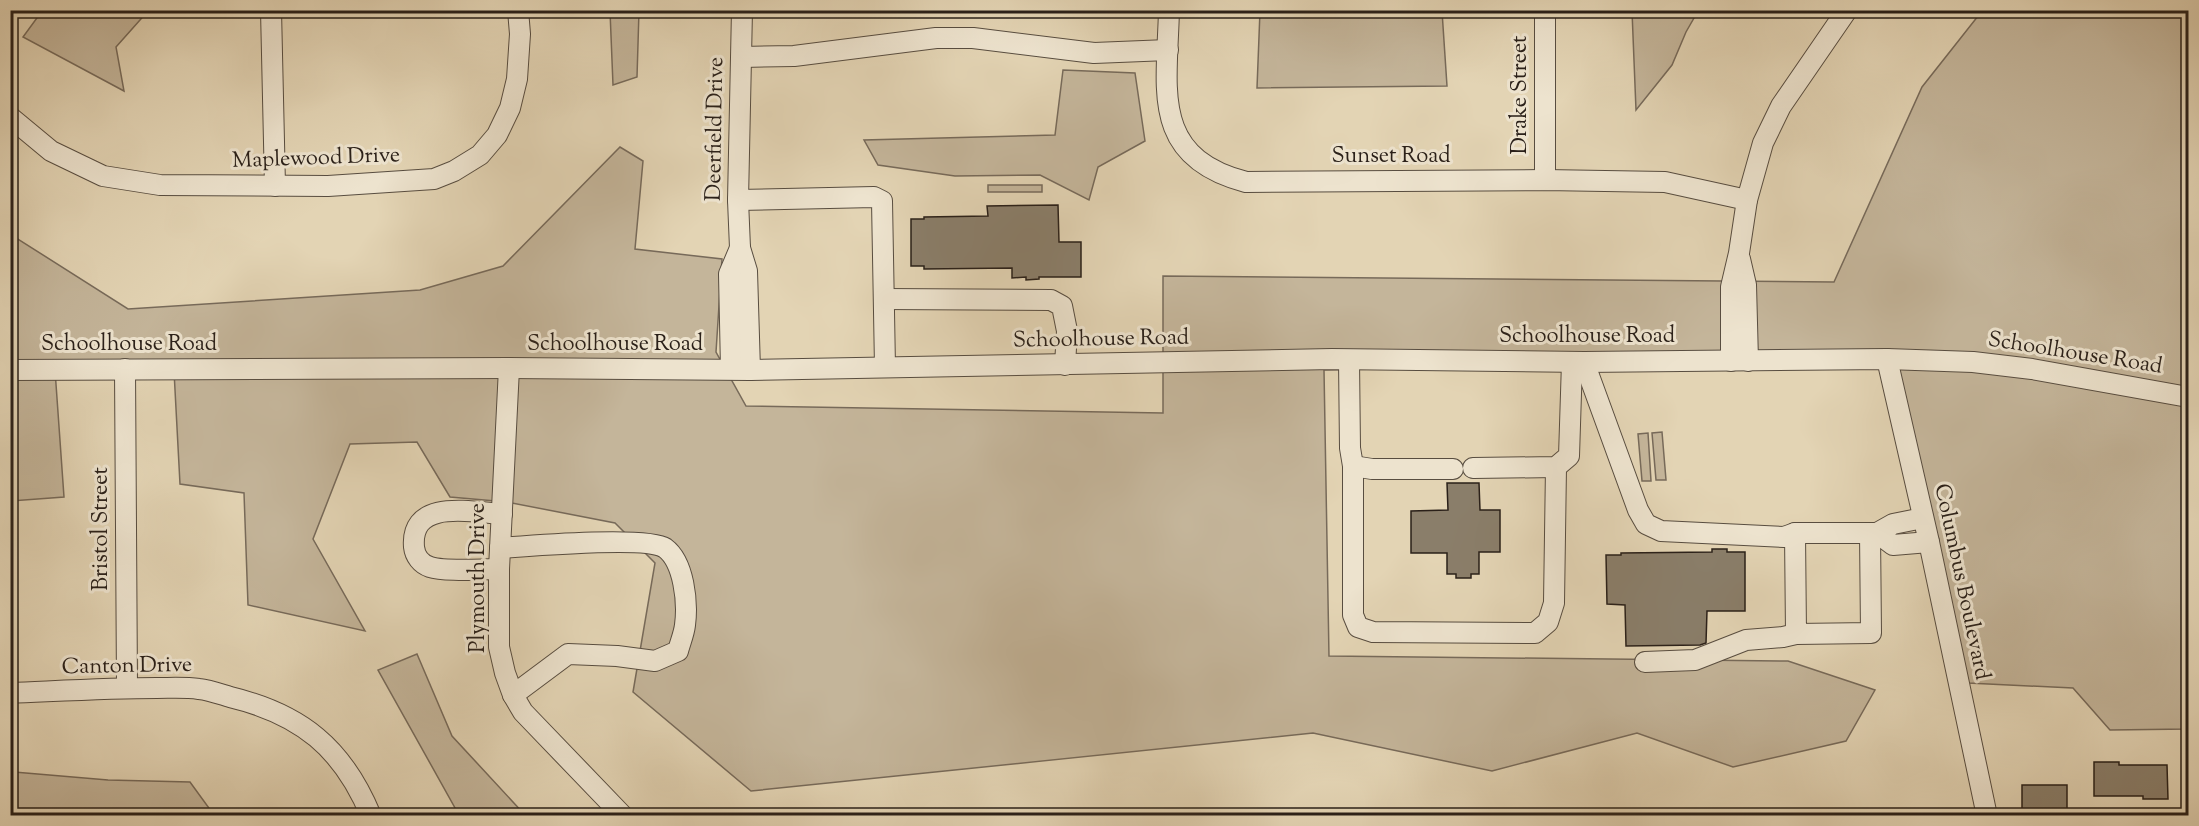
<svg xmlns="http://www.w3.org/2000/svg" width="2199" height="826" viewBox="0 0 2199 826" font-family="'Sorts Mill Goudy',serif">
	<rect width="100%" height="100%" fill="#e3d4b4"/>
	<filter id="stains"><feTurbulence type="fractalNoise" baseFrequency=".00333" numOctaves="4"/><feColorMatrix values="0 0 0 0 .2 0 0 0 0 .09 0 0 0 0 .02 0 0 0 .5 -.17"/></filter>
	<radialGradient id="worn" r=".72"><stop offset=".6" stop-color="#630" stop-opacity="0"/><stop offset="1" stop-color="#630" stop-opacity=".3"/></radialGradient>
	<!-- green -->
	<g fill="#c4b59a" stroke="#776a5a" stroke-width="1.5">
		<polygon points="42,11 148,11 116,47 124,91 23,37"/>
		<polygon points="610,11 639,11 637,77 613,85"/>
		<polygon points="1260,11 1442,11 1447,86 1257,88"/>
		<polygon points="1632,11 1698,11 1686,32 1672,65 1636,110"/>
		<polygon points="1982,11 2188,11 2188,729 2110,730 2073,688 1968,683 1889,360 1324,370 1329,656 1788,661 1875,690 1846,741 1733,767 1637,733 1492,771 1313,733 751,791 633,692 655,563 615,523 507,502 450,497 417,442 350,444 313,539 365,631 248,605 244,493 180,484 174,371 55,370 64,497 11,501 10,234 128,309 420,290 503,266 620,147 643,161 635,249 722,259 716,352 746,406 1163,413 1163,276 1834,282 1922,87"/>
		<polygon points="1063,70 1135,73 1145,141 1098,167 1089,200 1040,175 955,176 878,165 864,140 1055,135"/>
		<rect x="988" y="185" width="54" height="7"/>
		<polygon points="1662,432 1666,480 1656,480 1652,433"/>
		<polygon points="1648,433 1651,481 1642,481 1638,434"/>
		<polygon points="417,654 452,736 525,815 459,815 378,670"/>
		<polygon points="14,772 108,780 190,782 214,815 59,816 45,812 35,815 11,815 11,773"/>
	</g>
	<!-- building -->
	<g fill="#8a7e6a" stroke="#2a2019" stroke-width="1.5">
		<polygon points="1058,205 1059,242 1081,242 1081,277 1039,277 1039,279 1026,280 1026,277 1012,278 1012,268 924,269 924,266 911,266 911,219 924,219 924,217 988,216 987,206"/>
		<polygon points="1447,483 1479,483 1480,510 1500,510 1500,552 1479,552 1479,574 1471,574 1471,578 1456,578 1456,574 1447,574 1447,553 1411,553 1411,511 1448,510"/>
		<polygon points="1712,549 1727,549 1727,552 1745,552 1745,611 1707,611 1706,643 1700,645 1626,646 1625,605 1607,604 1606,555 1621,555 1621,553 1712,552"/>
		<polygon points="2094,762 2119,762 2119,765 2167,765 2168,799 2143,799 2143,796 2094,796"/>
		<polygon points="2022,785 2067,785 2067,811 2034,813 2034,811 2022,811"/>
	</g>
	<g fill="none" stroke-linecap="round" stroke-linejoin="round">
		<defs>
			<g id="minor">
				<polyline points="271,10 275,186"/>
				<polyline points="742,10 738,200 740,248 747,271 750,370"/>
				<path d="M1169,10C1167,90 1150,157 1246,182L1545,180L1665,182L1747,200"/>
				<polyline points="742,57 794,56 936,38 973,38 1094,53 1168,50"/>
				<polyline points="10,117 51,151 103,176 160,185 328,186 434,179 454,171 480,155 497,135 510,108 517,79 520,34 518,10"/>
				<polyline points="1545,180 1545,10"/>
				<polyline points="738,200 874,197 882,201 885,367"/>
				<polyline points="1740,259 1746,285 1748,361"/>
				<polyline points="884,299 1051,300 1062,306 1067,331 1065,365"/>
				<polyline points="1887,359 1929,542 1987,816"/>
				<polyline points="1349,360 1350,448 1353,466 1353,615 1358,627 1373,632 1535,633 1548,622 1554,603 1556,467"/>
				<polyline points="1731,361 1731,287 1739,253 1747,200 1763,143 1781,106 1847,10"/>
				<polyline points="1584,362 1638,510 1646,524 1661,531 1784,537 1795,533 1877,533 1893,524 1923,518"/>
				<polyline points="509,368 499,569 499,647 505,673 513,695 523,712 623,816"/>
				<polyline points="125,369 127,688"/>
				<polyline points="731,369 729,274 740,248"/>
				<polyline points="10,370 509,368 750,370 1332,359 1584,362 1887,359 1973,362 2032,369 2188,397"/>
				<polyline points="1353,466 1372,469 1453,469"/>
				<polyline points="1473,468 1556,467 1569,456 1572,362"/>
				<polyline points="1795,533 1796,634 1871,633 1870,533"/>
				<polyline points="1877,533 1893,545 1929,542"/>
				<path d="M500,548C527,546 647,536 665,548C684,562 688,602 685,625C684,634 680,643 678,651L655,661L617,656L568,654L513,695"/>
				<path d="M499,569C481,569 445,572 430,567C421,564 415,556 414,547C410,498 472,512 502,514"/>
				<polyline points="1645,662 1695,660 1746,640 1783,637 1796,634"/>
				<path d="M10,693C59,691 108,688 157,688C171,688 185,687 199,689C209,690 220,694 230,697C301,714 343,748 371,816"/>
			</g>
		</defs>
		<!-- minor casing -->
		<use href="#minor" stroke="#584d40" stroke-width="22"/>
		<!-- minor -->
		<use href="#minor" stroke="#ede3ce" stroke-width="20"/>
	</g>
	<g text-anchor="middle" dominant-baseline="central" stroke-width="6" stroke-linejoin="round" paint-order="stroke">
		<!-- street labels -->
		<g font-size="22" fill="#2a2019" stroke="#ede3ce">
			<text transform="translate(1521 95) rotate(-90)">Drake Street</text>
			<text transform="translate(716 129) rotate(-89)">Deerfield Drive</text>
			<text x="1391" y="157">Sunset Road</text>
			<text transform="translate(316 159) rotate(-2)">Maplewood Drive</text>
			<text x="1587" y="337">Schoolhouse Road</text>
			<text transform="translate(1101 340) rotate(-1)">Schoolhouse Road</text>
			<text x="129" y="345">Schoolhouse Road</text>
			<text x="615" y="345">Schoolhouse Road</text>
			<text transform="translate(2075 354) rotate(9)">Schoolhouse Road</text>
			<text transform="translate(102 529) rotate(-90)">Bristol Street</text>
			<text transform="translate(479 578) rotate(-90)">Plymouth Drive</text>
			<text transform="translate(1961 582) rotate(78)">Columbus Boulevard</text>
			<text transform="translate(127 667) rotate(-1)">Canton Drive</text>
		</g>
	</g>
	<!-- margin -->
	<rect width="2199" height="826" fill="none" stroke="#e3d4b4" stroke-width="36"/>
	<rect x="12" y="12" width="2175" height="802" fill="none" stroke="#2a2019" stroke-width="3"/>
	<rect x="18" y="18" width="2163" height="790" fill="none" stroke="#2a2019" stroke-width="1.5"/>
	<rect width="100%" height="100%" filter="url(#stains)"/>
	<rect width="100%" height="100%" fill="url(#worn)"/>
</svg>
